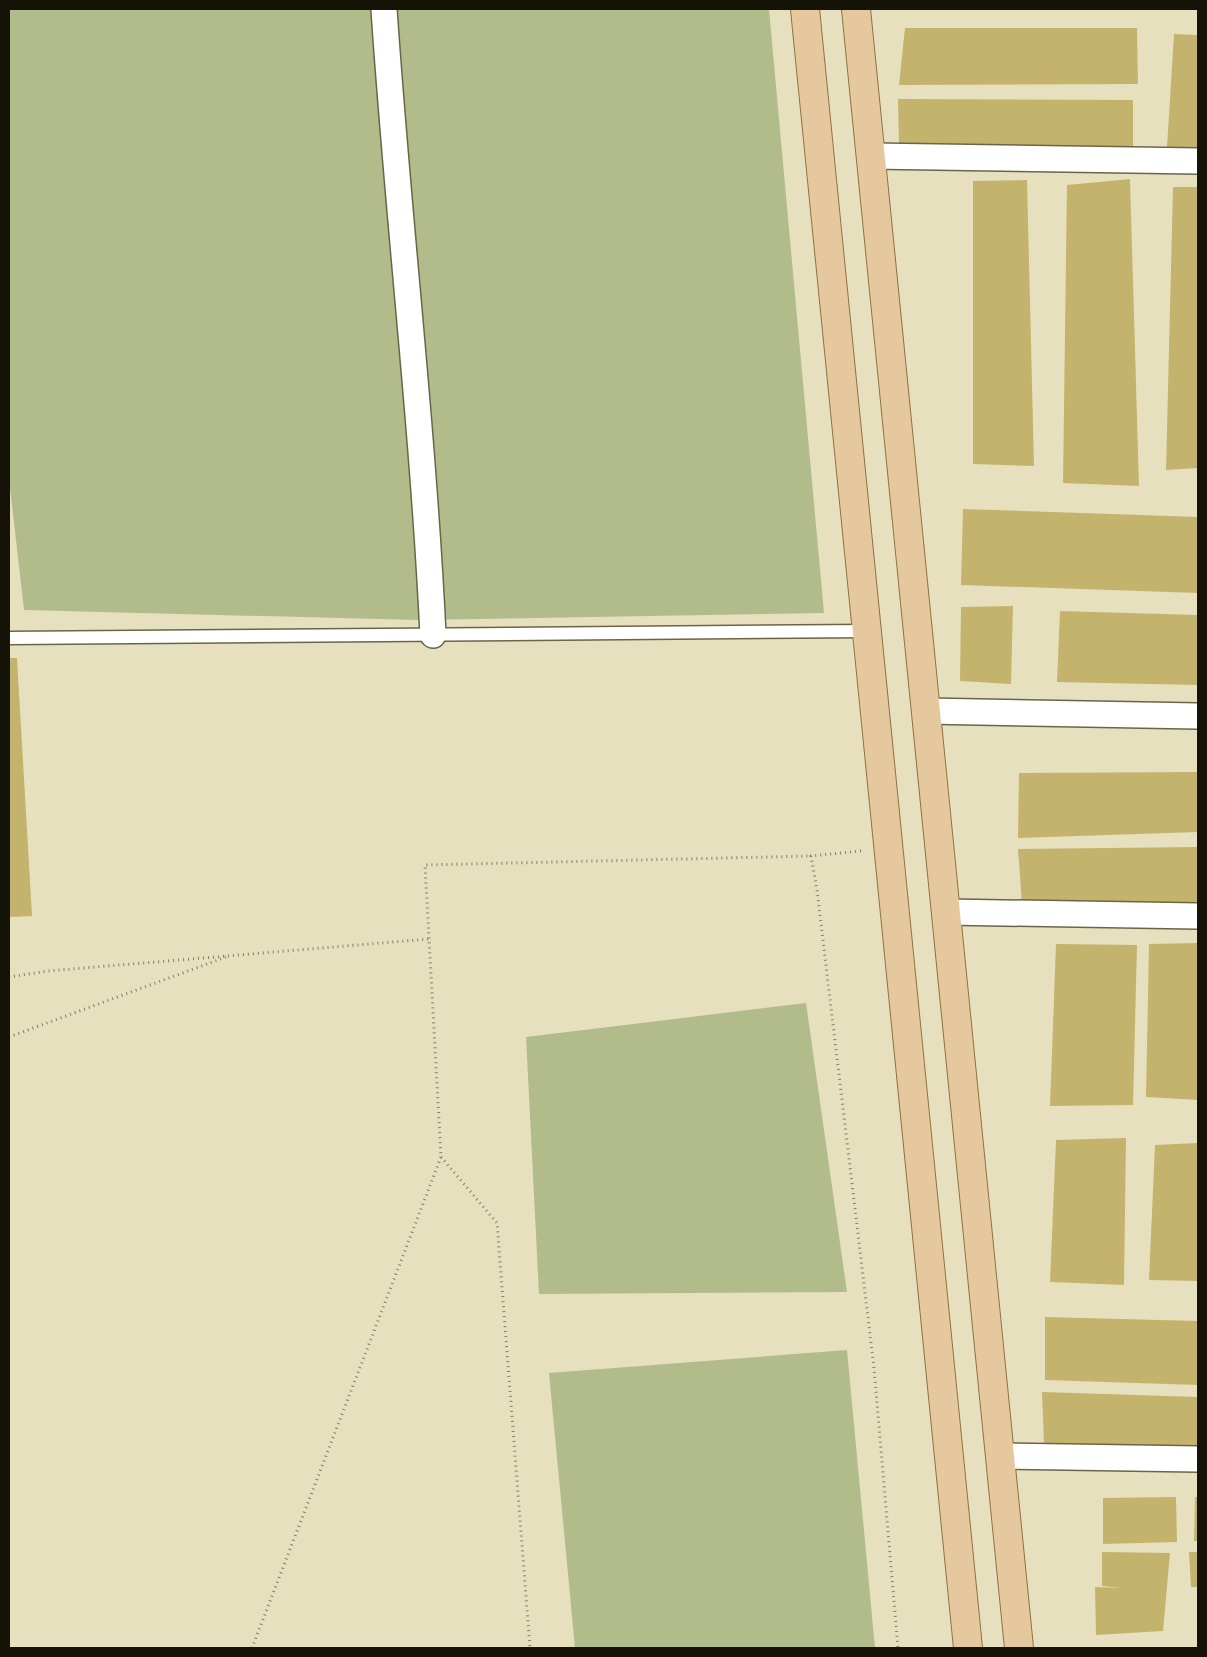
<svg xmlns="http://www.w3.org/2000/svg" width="1207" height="1657" viewBox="0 0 1207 1657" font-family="Raleway,sans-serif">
	<rect width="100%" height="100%" fill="#e7e0bf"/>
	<!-- green -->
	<g fill="#b2bc8b">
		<polygon points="9,9 769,9 824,613 417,620 24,610 9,479"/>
		<polygon points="806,1003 847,1292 539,1294 526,1037"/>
		<polygon points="847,1350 875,1648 575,1648 549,1373"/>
	</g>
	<!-- building -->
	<g fill="#c4b36c">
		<polygon points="905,28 1137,28 1138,84 899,85"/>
		<polygon points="1174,34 1198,35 1198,148 1167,147"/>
		<polygon points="898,99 1133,100 1133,148 899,146"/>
		<polygon points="1130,179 1139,486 1063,483 1067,185"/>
		<polygon points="1027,180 1034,466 973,464 973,181"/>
		<polygon points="1173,187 1198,187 1198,468 1166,470"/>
		<polygon points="963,509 1198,517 1198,593 961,585"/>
		<polygon points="1013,606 1011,684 960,681 961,607"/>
		<polygon points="1060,611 1198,615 1198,685 1057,682"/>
		<polygon points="9,658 17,658 32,916 9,917"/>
		<polygon points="1198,772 1198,832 1018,838 1019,773"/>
		<polygon points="1198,847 1198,905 1022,904 1018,849"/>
		<polygon points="1198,943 1198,1100 1146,1097 1149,944"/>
		<polygon points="1056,944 1137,945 1133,1105 1050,1106"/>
		<polygon points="1126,1138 1124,1285 1050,1282 1056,1140"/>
		<polygon points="1198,1143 1198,1281 1149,1280 1155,1145"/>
		<polygon points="1045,1317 1198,1321 1198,1385 1045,1380"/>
		<polygon points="1042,1392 1198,1397 1198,1448 1044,1445"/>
		<polygon points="1176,1497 1177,1542 1103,1544 1103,1498"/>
		<polygon points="1195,1497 1198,1497 1198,1541 1194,1541"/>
		<polygon points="1102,1552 1170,1553 1163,1631 1096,1635 1095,1587 1122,1588 1102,1586"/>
		<polygon points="1189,1552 1198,1552 1198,1587 1191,1587"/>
	</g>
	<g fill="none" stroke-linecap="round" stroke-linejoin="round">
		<defs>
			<polyline id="lane" points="9,638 868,631"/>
			<g id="street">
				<path d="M384,9C398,218 423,426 433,635"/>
				<polyline points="871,156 1198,161"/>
				<polyline points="926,711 1198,716"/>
				<polyline points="946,912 1198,916"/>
				<polyline points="1000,1456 1198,1459"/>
			</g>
			<g id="primary">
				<polyline points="805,9 968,1648"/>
				<polyline points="856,9 1019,1648"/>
			</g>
		</defs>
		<!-- lane casing -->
		<use href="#lane" stroke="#6b6548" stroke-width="15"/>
		<!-- street casing -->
		<use href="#street" stroke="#6b6548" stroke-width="28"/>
		<!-- primary casing -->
		<use href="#primary" stroke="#927040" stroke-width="30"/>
		<!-- path -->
		<g stroke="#837e68" stroke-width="3" stroke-dasharray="1 4" stroke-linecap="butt">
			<polyline points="861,851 811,856 817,890 874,1368 898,1648"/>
			<polyline points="9,977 48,971 429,939"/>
			<polyline points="9,1037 226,957"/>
			<polyline points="441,1157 497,1223 530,1648"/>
			<polyline points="252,1648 441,1157 425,865 811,856"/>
		</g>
		<!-- lane -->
		<use href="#lane" stroke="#fff" stroke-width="12"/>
		<!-- street -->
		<use href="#street" stroke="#fff" stroke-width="25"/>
		<!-- primary -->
		<use href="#primary" stroke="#e6c89e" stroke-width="28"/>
	</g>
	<!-- border -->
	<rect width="1207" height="1657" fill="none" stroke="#151207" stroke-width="20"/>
</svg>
